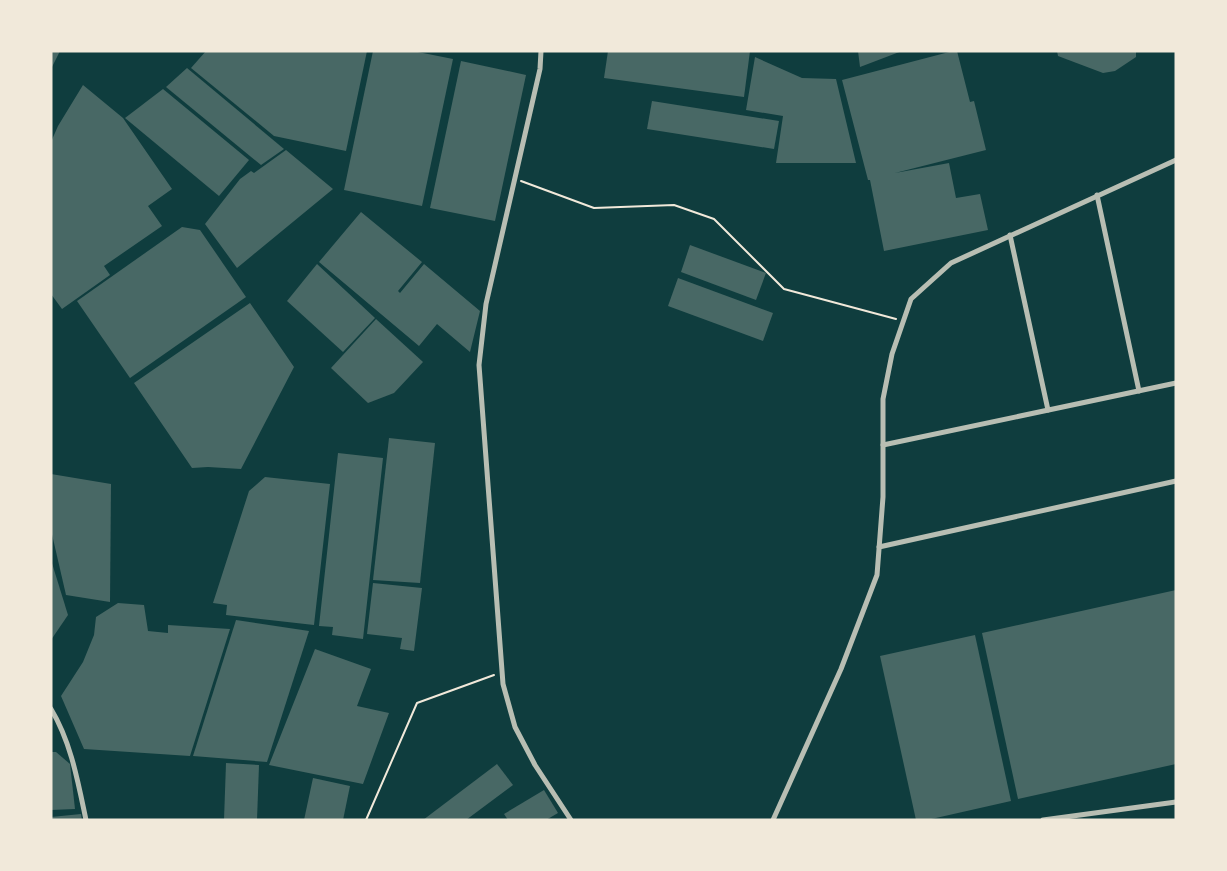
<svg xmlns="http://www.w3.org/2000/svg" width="1227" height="871" viewBox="0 0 1227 871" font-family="Barlow,sans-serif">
	<rect width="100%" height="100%" fill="#0f3d3e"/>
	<!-- building -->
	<g fill="#486865">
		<polygon points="51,51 60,51 51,69"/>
		<polygon points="206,51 367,51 346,151 274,136 191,68"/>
		<polygon points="373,51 413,51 453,59 422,206 344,190"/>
		<polygon points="608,51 750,51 744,97 604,78"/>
		<polygon points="858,51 902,51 860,67"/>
		<polygon points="953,51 957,51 970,102 974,101 986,150 895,173 949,163 956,198 980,194 988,230 884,251 870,180 868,180 842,80"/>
		<polygon points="1057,51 1136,51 1136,57 1115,71 1103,73 1058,56"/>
		<polygon points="755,57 802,78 836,79 856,163 776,163 783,116 746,110"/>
		<polygon points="461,61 526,75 495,221 430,208"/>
		<polygon points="187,68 284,149 261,165 166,87"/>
		<polygon points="83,85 123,118 172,189 148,206 162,226 104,266 110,275 62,309 51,294 51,142 58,126"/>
		<polygon points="163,89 249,160 219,196 125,118"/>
		<polygon points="652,101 779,121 774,149 647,129"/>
		<polygon points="286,150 333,189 237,268 205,224 240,179 251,171 254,173"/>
		<polygon points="361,212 422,262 398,291 400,293 424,264 480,311 470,352 437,324 419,346 319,262"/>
		<polygon points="182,227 200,230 246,297 130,378 77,301"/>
		<polygon points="690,245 766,273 756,300 681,272"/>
		<polygon points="317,264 375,318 343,352 287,301"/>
		<polygon points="678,278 773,313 763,341 668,306"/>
		<polygon points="250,303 294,367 241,469 208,467 192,468 134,383"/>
		<polygon points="376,319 423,362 394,393 368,403 331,368"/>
		<polygon points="389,438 435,443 420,583 373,580"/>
		<polygon points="338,453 383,458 363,639 332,635 333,627 319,626"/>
		<polygon points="51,474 111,484 110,602 66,595 51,530"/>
		<polygon points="265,477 330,484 314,625 226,615 227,605 213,603 249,491"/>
		<polygon points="51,560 68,615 51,640"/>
		<polygon points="373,583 422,588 414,651 400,649 402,638 367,634"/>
		<polygon points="1176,590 1176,764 1018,799 982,633"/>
		<polygon points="118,603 144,605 148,631 168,633 168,625 230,629 190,756 84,749 61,696 83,662 94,635 96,617"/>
		<polygon points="236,620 309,631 267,762 193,756"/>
		<polygon points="975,635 1011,801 927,820 916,820 880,656"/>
		<polygon points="315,649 371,669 357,706 389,713 363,784 269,765"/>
		<polygon points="51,752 56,752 70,764 75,809 51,810"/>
		<polygon points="226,763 259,765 257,820 224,820"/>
		<polygon points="497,764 513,785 466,820 423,820"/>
		<polygon points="313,778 350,786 343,820 304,820"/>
		<polygon points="544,790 558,813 546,820 508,820 504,814"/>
		<polygon points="81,814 82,820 51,820 51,817"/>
	</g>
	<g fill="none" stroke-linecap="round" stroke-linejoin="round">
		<!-- path -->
		<g stroke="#f1e9da" stroke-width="2">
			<polyline points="521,181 594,208 674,205 714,219 784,289 896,319"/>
			<polyline points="366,820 417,703 494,675"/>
		</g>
		<!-- minor -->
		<g stroke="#b8beb3" stroke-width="5">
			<polyline points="541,51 540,69 486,304 479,365 503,684 515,727 535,765 571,820"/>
			<polyline points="1097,195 1139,391"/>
			<polyline points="1010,235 1048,410"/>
			<polyline points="883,445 1176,383"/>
			<polyline points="879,547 1176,481"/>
			<path d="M51,709C71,742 78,782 86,820"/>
			<polyline points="773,820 841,669 877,575 883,497 883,399 892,354 911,299 951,263 1176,160"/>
			<polyline points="1043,820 1176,802"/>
		</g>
	</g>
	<!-- border -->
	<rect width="1227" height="871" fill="none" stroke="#f1e9da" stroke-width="105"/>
</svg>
